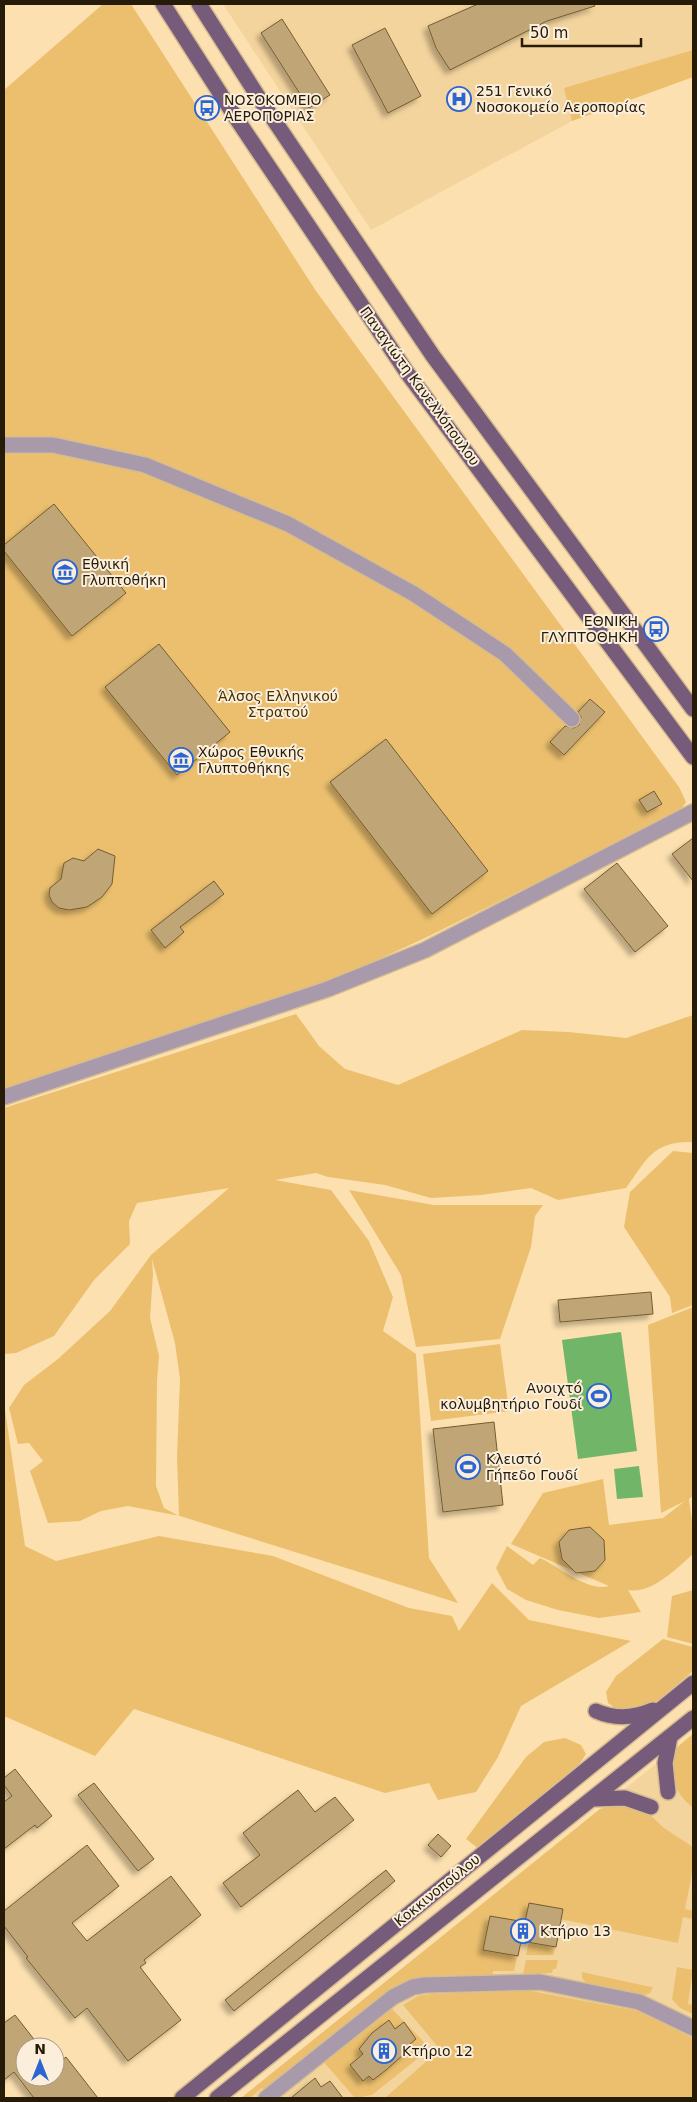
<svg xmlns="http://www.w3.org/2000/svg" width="697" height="2102" viewBox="0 0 697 2102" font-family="'DejaVu Sans',sans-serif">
	<defs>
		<filter id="shadow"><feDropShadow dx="-4.5" dy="4.5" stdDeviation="2.5" flood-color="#0004"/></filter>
	</defs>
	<rect width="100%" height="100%" fill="#fce0af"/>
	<!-- built -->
	<g fill="#f4d49d">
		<polygon points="223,4 693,4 693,77 572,121 371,230"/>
		<polygon points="693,1734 693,2098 241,2098 600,1809"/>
	</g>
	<!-- green -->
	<g fill="#ebbf6e" fill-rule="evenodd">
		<polygon points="103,4 131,4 316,291 679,787 686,802 682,808 639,832 423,939 318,987 4,1092 4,90"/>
		<polygon points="693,50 693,77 572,121 564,88"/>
		<path d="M296,1014L319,1046L345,1069L398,1085L522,1030L568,1032L626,1038L693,1015V1142C653,1141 647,1159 626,1188L558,1200L531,1188L481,1195L431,1198L385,1185L328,1177L316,1173L275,1180L331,1190L369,1241L393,1297L383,1331L416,1354L429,1558L458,1603L180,1516L128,1506L101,1511L80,1521L48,1523L30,1471L43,1461L29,1443L18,1444L9,1408L24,1385L58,1359L110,1311L151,1255L229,1188L137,1203L129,1221L130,1244L94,1280L54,1336L16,1353L4,1354V1108ZM152,1259L175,1343L180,1379L177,1457L179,1516L164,1508L156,1486L157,1380L159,1356L150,1318L153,1274Z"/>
		<polygon points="673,1151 693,1153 693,1305 672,1313 670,1297 624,1227 630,1192"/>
		<polygon points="349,1190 434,1205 543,1205 535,1216 531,1247 500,1339 416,1347 401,1275"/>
		<path d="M693,1307V1496L689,1499L693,1529V1554C677,1568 651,1595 628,1590L641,1612L599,1618L558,1610L526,1600L507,1589L496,1568L507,1546L533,1565L540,1558C560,1567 587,1592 609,1586L511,1544L543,1493L603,1479L609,1525L663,1518L685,1501L661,1513L648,1325Z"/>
		<polygon points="500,1344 509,1411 431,1421 423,1354"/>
		<polygon points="4,1403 25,1546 56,1561 159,1536 273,1556 409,1608 452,1616 459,1631 492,1583 529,1620 631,1641 521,1706 498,1757 476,1792 438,1800 429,1783 385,1793 134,1709 95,1756 4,1716"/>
		<polygon points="693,1590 693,1644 667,1637 672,1596"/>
		<polygon points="663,1639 693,1647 693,1671 656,1702 621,1712 608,1703 606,1692 616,1676"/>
		<path d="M693,1734V1808C671,1789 671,1777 674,1750Z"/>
		<polygon points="565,1738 581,1745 586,1754 577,1768 479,1849 466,1839 526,1757 544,1742"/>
		<path d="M623,1803L646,1811L664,1828L693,1847V1868L685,1909L693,1911V1919L683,1917L678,1943L555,1918L521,1938L514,1971H493V1975C457,1976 420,1972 388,1991L264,2090L262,2088L250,2098H241L600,1809Z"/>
		<polygon points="529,1942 555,1947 553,1955 526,1955"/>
		<polygon points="526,1960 558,1960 556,1969 553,1969 552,1973 523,1974"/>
		<polygon points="677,1967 693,1970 688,2004 693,2005 693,2014 680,2008 672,1999"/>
		<polygon points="582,1972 646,1986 653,1987 650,1993 645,1995 586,1983 582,1978"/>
		<polygon points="526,1990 638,2011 687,2035 693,2039 693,2098 385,2098 438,2051 438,2047 403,2005 418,1996 432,1994"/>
		<path d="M391,2008L422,2040L426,2046L422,2055L372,2095L355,2098L323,2061ZM389,2020L395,2029L404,2022L416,2039L410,2044L412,2048L363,2081L350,2065L363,2054L372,2033Z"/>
	</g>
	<!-- water -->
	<g fill="#71b568">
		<polygon points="621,1332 637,1451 578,1459 562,1340"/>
		<polygon points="639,1466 643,1497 617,1499 614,1469"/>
	</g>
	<!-- building -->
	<g fill="#c0a677" stroke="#745c2f" filter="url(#shadow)">
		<polygon points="478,4 594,4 595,6 547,21 450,70 436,48 428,26"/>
		<polygon points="282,19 330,95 309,108 261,33"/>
		<polygon points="385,28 421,96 388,113 352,45"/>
		<polygon points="54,504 126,593 72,636 4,551 4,545"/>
		<polygon points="159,644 230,732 177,775 105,687"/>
		<polygon points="590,699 605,712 564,755 550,742 565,726 574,728 579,725 581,717 578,712"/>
		<polygon points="386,739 488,871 432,914 330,782"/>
		<polygon points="654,791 662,804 647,812 639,800"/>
		<polygon points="693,838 693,881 672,854"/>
		<polygon points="98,849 115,856 112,884 102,897 87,907 69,910 59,908 52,902 49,895 50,888 61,879 64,863 73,858 84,861"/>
		<polygon points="617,863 668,926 635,952 584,889"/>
		<polygon points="214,881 224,894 180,927 184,932 165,948 151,930"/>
		<polygon points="651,1292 653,1314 560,1322 558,1300"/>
		<polygon points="494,1422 503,1505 443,1512 433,1429"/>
		<polygon points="590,1527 604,1540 605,1560 595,1571 576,1573 562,1559 559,1542 569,1530"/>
		<polygon points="15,1769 52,1816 37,1828 35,1825 4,1849 4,1802 12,1796 4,1785 4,1778"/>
		<polygon points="94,1783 154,1859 138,1871 78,1795"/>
		<polygon points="298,1790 315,1812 335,1797 354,1820 241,1907 223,1883 260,1855 243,1833"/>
		<polygon points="438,1834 451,1846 441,1857 428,1845"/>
		<polygon points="87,1845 119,1886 72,1923 87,1941 171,1876 201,1915 144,1960 146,1963 140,1967 181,2020 128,2061 87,2008 75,2018 26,1958 28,1957 4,1926 4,1911"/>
		<polygon points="386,1870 395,1881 234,2011 225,2000"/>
		<polygon points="529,1903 563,1909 556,1947 521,1941 518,1956 483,1950 490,1916 525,1922"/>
		<polygon points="15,2015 40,2047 25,2047 25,2077 55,2077 55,2065 66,2057 98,2098 34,2098 14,2072 4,2080 4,2023"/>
		<polygon points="389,2020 395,2029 404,2022 416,2039 410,2044 412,2047 386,2070 373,2080 369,2076 363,2081 350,2065 363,2054 359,2049 372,2033"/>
		<polygon points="315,2078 321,2087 330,2081 343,2098 291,2098"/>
	</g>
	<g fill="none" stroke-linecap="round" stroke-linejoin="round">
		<defs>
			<g id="minor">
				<polyline points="4,445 53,445 145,465 288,524 414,594 505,654 572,719"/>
				<polyline points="4,1097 328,989 425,950 693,812"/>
				<polyline points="266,2098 393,1997 413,1987 425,1985 540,1982 639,2002 693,2028"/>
			</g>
			<g id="major">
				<polyline points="163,4 236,118 408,374 693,757"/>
				<polyline points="199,4 259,98 433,356 693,709"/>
				<path d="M596,1711C614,1719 634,1718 653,1710"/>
				<polyline points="668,1792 665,1763 670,1737"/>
				<polyline points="592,1799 625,1798 651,1807"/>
				<polyline points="182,2098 693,1683"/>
				<polyline points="217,2098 693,1718"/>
			</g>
		</defs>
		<!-- minor casing -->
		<use href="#minor" stroke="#d5bd91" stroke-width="18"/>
		<!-- major casing -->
		<use href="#major" stroke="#d5bd91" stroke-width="18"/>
		<!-- minor -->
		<use href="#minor" stroke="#a899ab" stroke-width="15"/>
		<!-- major -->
		<use href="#major" stroke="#765b7b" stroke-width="15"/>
	</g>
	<!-- icons -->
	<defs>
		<symbol id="hospital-ring" viewBox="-11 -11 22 22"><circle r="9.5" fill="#fbefdc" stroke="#2a65d2" stroke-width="1.5"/><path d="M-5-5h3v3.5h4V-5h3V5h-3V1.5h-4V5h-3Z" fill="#2a65d2"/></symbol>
		<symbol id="bus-ring" viewBox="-11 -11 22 22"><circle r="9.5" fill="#fbefdc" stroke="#2a65d2" stroke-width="1.5"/><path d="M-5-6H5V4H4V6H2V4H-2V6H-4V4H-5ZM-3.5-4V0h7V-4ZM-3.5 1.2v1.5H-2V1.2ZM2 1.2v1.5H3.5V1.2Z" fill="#2a65d2"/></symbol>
		<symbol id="museum-ring" viewBox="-11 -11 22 22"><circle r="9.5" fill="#fbefdc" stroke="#2a65d2" stroke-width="1.5"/><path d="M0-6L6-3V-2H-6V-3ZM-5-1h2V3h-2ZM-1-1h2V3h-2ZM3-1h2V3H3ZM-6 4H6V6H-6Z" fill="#2a65d2"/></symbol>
		<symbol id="stadium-ring" viewBox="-11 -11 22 22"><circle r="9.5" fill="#fbefdc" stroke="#2a65d2" stroke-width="1.5"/><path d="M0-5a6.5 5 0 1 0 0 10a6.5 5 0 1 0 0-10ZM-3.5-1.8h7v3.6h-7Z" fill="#2a65d2"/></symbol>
		<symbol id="building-ring" viewBox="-11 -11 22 22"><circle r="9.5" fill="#fbefdc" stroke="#2a65d2" stroke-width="1.5"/><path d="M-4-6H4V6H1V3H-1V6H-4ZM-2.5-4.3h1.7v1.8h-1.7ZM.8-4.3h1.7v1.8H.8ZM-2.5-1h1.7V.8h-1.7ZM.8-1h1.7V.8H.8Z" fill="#2a65d2"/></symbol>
	</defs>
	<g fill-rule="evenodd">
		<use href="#hospital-ring" x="445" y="85" width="28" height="28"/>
		<use href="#bus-ring" x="193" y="94" width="28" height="28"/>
		<use href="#museum-ring" x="51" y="558" width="28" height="28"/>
		<use href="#bus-ring" x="642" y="615" width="28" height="28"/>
		<use href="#museum-ring" x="167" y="746" width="28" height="28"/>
		<use href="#stadium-ring" x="585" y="1382" width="28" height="28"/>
		<use href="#stadium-ring" x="454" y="1453" width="28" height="28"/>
		<use href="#building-ring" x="509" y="1917" width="28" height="28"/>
		<use href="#building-ring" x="370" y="2037" width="28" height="28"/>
	</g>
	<g text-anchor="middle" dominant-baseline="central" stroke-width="4" stroke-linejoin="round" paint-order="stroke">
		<!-- poi labels -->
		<g font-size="14" fill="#251b08" stroke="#fbefdc" text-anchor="start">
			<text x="476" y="91">251 Γενικό<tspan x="476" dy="16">Νοσοκομείο Αεροπορίας</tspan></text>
			<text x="224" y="100">ΝΟΣΟΚΟΜΕΙΟ<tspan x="224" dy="16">ΑΕΡΟΠΟΡΙΑΣ</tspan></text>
			<text x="82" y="564">Εθνική<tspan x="82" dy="16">Γλυπτοθήκη</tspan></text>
			<text x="638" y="621" text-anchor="end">ΕΘΝΙΚΗ<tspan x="638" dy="16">ΓΛΥΠΤΟΘΗΚΗ</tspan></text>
			<text x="198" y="752">Χώρος Εθνικής<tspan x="198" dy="16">Γλυπτοθήκης</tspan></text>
			<text x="582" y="1388" text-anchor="end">Ανοιχτό<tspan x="582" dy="16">κολυμβητήριο Γουδί</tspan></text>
			<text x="486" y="1459">Κλειστό<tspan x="486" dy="16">Γήπεδο Γουδί</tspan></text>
			<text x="540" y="1931">Κτήριο 13</text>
			<text x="402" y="2051">Κτήριο 12</text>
		</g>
		<!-- street labels -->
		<g font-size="14" fill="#251b08" stroke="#fbefdc">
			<text transform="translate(420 386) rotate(54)">Παναγιώτη Κανελλόπουλου</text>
			<text transform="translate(437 1890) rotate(-39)">Κοκκινοπούλου</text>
		</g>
		<!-- park labels -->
		<g font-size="14" fill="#463105" stroke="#fbefdc">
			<text x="278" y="696">Άλσος Ελληνικού<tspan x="278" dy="16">Στρατού</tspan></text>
		</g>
	</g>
	<!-- border -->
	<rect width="697" height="2102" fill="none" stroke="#251b08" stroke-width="10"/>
	<!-- north arrow -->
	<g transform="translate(40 2062)"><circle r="24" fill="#fbefdc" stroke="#a59a87"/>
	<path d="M0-4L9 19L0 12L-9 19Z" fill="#2a65d2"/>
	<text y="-8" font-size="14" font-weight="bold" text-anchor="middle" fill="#251b08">N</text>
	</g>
	<!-- scale -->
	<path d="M522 38v8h119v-8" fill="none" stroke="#251b08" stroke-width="2.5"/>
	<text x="530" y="38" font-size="15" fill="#251b08" stroke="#fbefdc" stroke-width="4" paint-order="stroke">50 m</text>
</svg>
